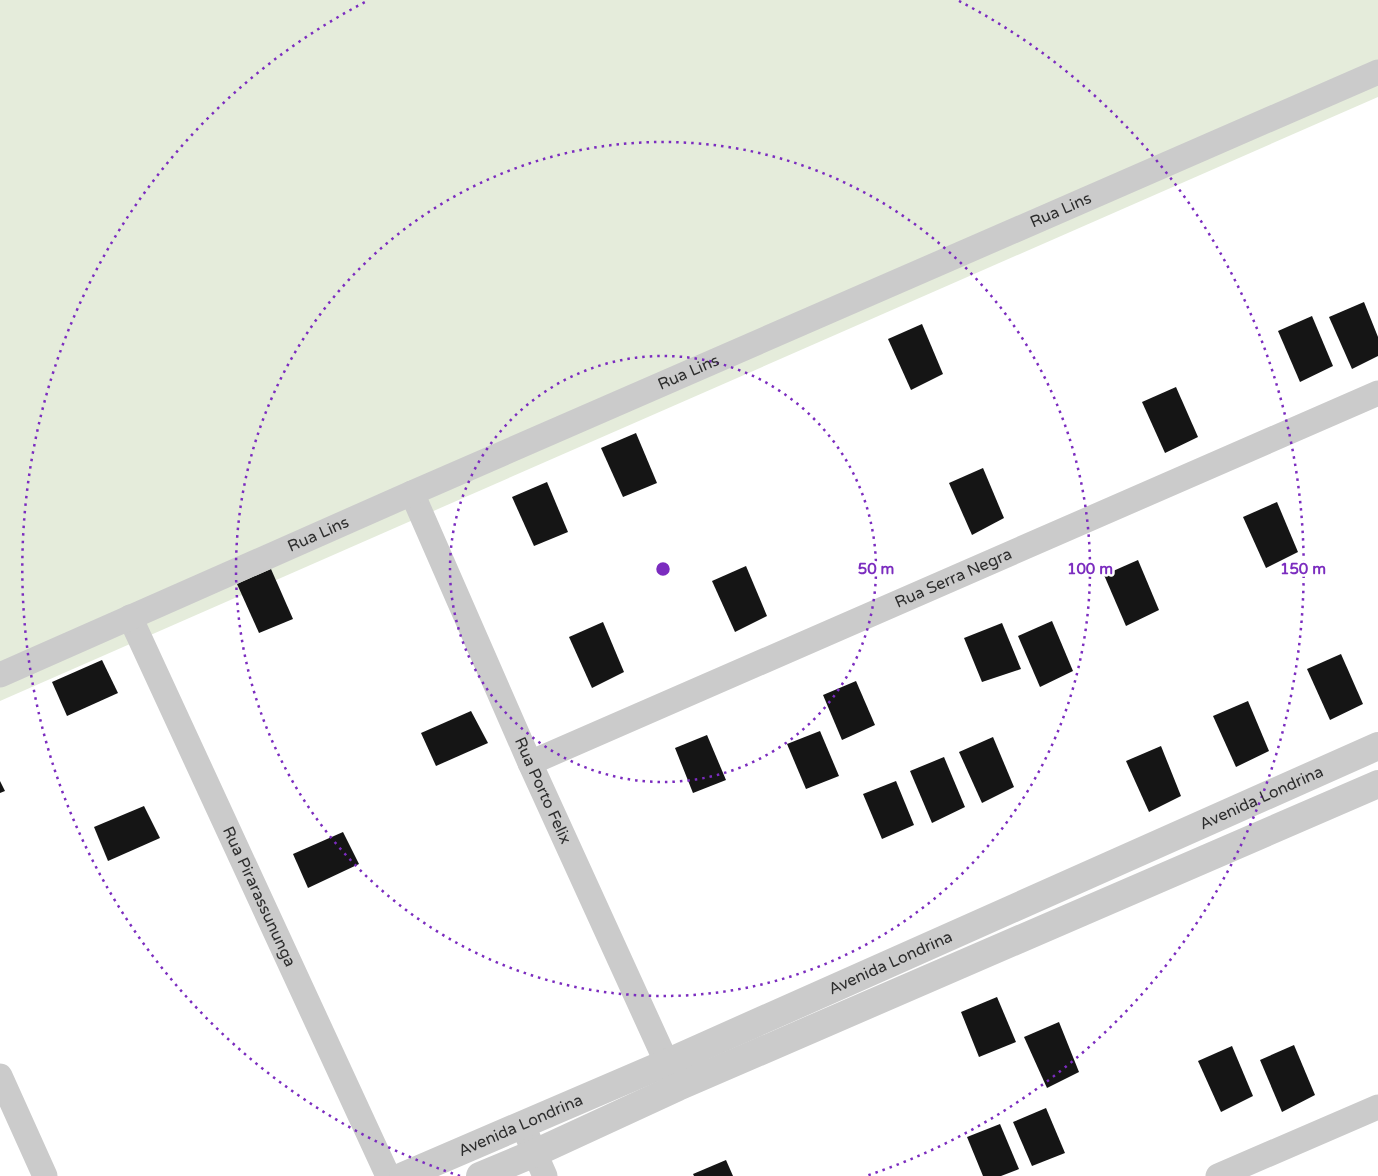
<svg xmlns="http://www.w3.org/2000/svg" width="1378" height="1176" viewBox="0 0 1378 1176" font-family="'Varela Round',sans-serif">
	<rect width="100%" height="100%" fill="#fff"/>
	<!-- green -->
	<polygon fill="#e5ecdb" points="0,0 1378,0 1378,97 0,701"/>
	<!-- building -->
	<g fill="#151515">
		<polygon points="1364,302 1378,337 1378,356 1352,369 1329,317"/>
		<polygon points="1312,316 1333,366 1300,382 1278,331"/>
		<polygon points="922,324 943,374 911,390 888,339"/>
		<polygon points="1176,387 1198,437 1165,453 1142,402"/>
		<polygon points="636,433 657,483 623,497 601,448"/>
		<polygon points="983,468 1004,518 972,535 949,483"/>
		<polygon points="547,482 568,532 534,546 512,497"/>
		<polygon points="1277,502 1298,552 1266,568 1243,517"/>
		<polygon points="1138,560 1159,610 1126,626 1104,575"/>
		<polygon points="746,566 767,616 735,632 712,581"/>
		<polygon points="271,569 293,619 259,633 237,584"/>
		<polygon points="1052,621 1073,671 1040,687 1018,636"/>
		<polygon points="603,622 624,672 592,688 569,637"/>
		<polygon points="1002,623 1021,669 982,682 964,638"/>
		<polygon points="1341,654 1363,704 1330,720 1307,669"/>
		<polygon points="102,660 118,693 67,716 52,682"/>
		<polygon points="856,681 875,725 842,740 823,695"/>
		<polygon points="1248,701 1269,751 1236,767 1213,716"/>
		<polygon points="471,711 488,743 436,766 421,733"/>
		<polygon points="820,731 839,776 806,789 787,744"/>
		<polygon points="707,735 726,780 693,793 675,748"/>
		<polygon points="993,737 1014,787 982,803 959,752"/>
		<polygon points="1161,746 1181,796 1149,812 1126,761"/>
		<polygon points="944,757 965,807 932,823 910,771"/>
		<polygon points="0,781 5,791 0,793"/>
		<polygon points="896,781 914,825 882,839 863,794"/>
		<polygon points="144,806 160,838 108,861 94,827"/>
		<polygon points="343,832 359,864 308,888 293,854"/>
		<polygon points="997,997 1016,1042 979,1057 961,1012"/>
		<polygon points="1059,1022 1079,1072 1047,1088 1024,1037"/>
		<polygon points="1294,1045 1315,1095 1282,1112 1260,1060"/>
		<polygon points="1232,1046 1253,1096 1221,1112 1198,1061"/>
		<polygon points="1046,1108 1065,1153 1032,1166 1013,1122"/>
		<polygon points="1000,1124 1019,1169 1001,1176 983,1176 967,1137"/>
		<polygon points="726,1160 733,1176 694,1176 693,1174"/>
	</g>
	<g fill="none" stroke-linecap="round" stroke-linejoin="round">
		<!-- minor -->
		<g stroke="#cbcbcb" stroke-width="25">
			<path id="s1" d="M412,493L530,763L675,1081"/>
			<path id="s2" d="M130,617L388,1176"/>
			<path id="s3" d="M0,675L412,493L1378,72"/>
			<path id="s4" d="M530,763L1378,393"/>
			<polyline points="0,1076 45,1176"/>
			<polyline points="523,1126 545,1176"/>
			<polyline points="1218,1176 1378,1107"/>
		</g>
		<!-- tertiary -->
		<g stroke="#cbcbcb" stroke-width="28">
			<path id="s5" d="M403,1176L666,1063L1378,746"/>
			<polyline points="480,1176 535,1153 678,1087 1378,784"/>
		</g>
	</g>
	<!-- distance rings -->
	<g fill="none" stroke="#7b2cbf" stroke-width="2.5" stroke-dasharray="2.5 5">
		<circle cx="663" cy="569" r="213"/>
		<circle cx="663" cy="569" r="427"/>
		<path d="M460 1176A640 640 0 0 1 367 1M959 1A640 640 0 0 1 866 1176"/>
	</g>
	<g text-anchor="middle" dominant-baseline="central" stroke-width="5" stroke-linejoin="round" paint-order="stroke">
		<!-- street labels -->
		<g font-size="16" fill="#2e2e2e" stroke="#fff">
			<text stroke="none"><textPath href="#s3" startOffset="1158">Rua Lins</textPath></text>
			<text stroke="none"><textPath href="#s3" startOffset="752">Rua Lins</textPath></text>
			<text stroke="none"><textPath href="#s3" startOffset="348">Rua Lins</textPath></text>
			<text stroke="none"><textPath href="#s4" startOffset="462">Rua Serra Negra</textPath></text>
			<text stroke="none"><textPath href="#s1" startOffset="325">Rua Porto Felix</textPath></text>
			<text stroke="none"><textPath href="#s5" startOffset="938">Avenida Londrina</textPath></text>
			<text stroke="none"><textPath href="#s2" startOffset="308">Rua Pirarassununga</textPath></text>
			<text stroke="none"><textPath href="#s5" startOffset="532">Avenida Londrina</textPath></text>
			<text stroke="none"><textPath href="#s5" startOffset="128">Avenida Londrina</textPath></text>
		</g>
	</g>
	<circle cx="663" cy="569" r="8" fill="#7b2cbf" stroke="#fff" stroke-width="2.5"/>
	<g font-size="15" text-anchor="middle" font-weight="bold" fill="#7b2cbf" stroke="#fff" stroke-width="5" stroke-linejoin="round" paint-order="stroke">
		<text x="876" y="574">50 m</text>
		<text x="1090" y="574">100 m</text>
		<text x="1303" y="574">150 m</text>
	</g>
</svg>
